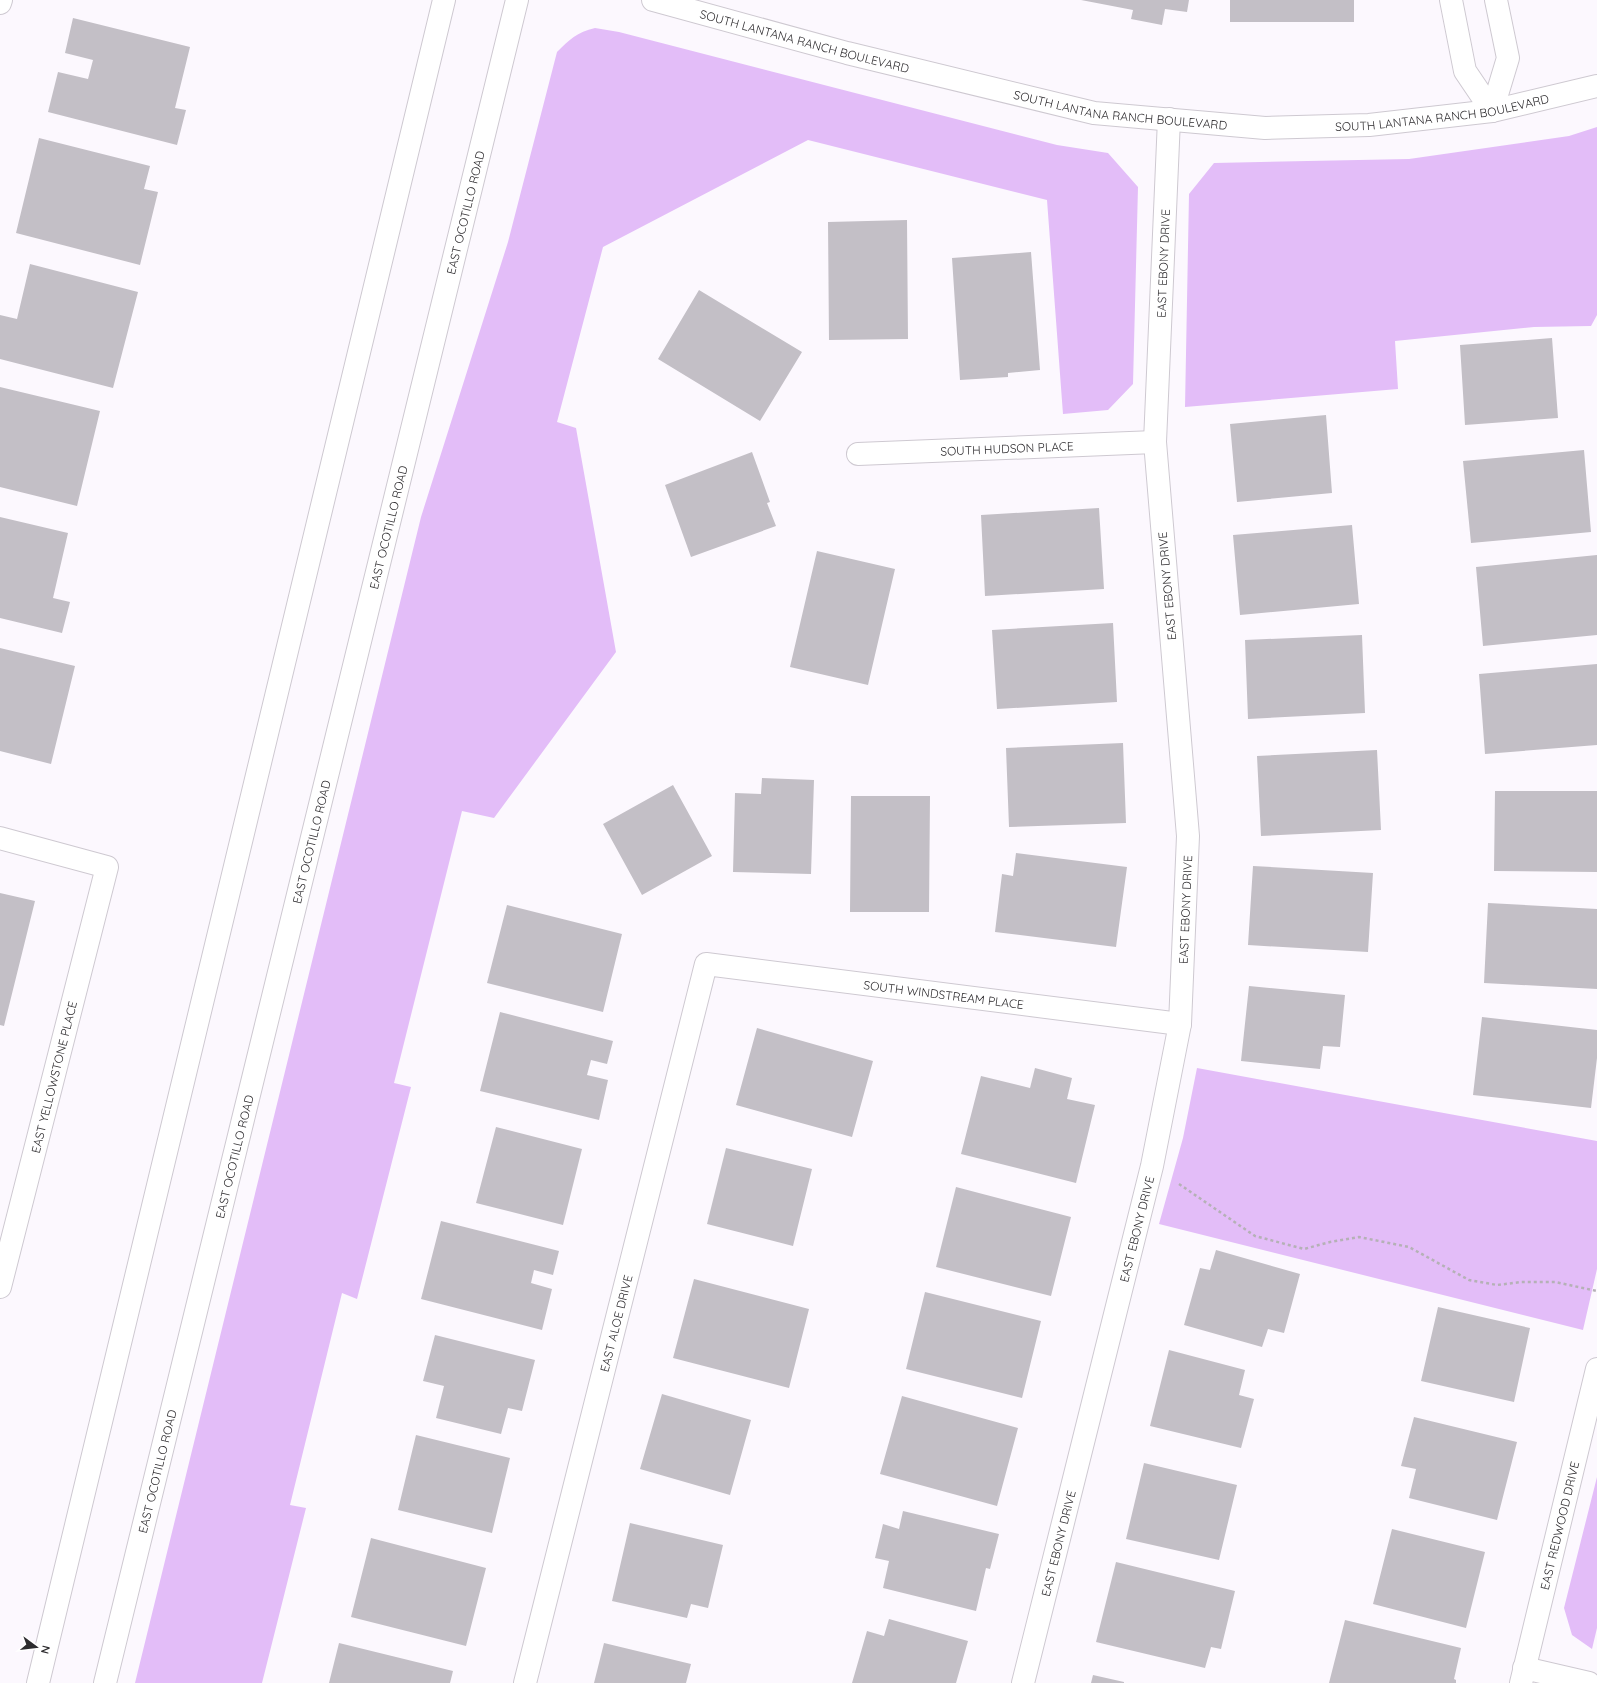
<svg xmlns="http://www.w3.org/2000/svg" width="1597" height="1683" font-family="Quicksand,sans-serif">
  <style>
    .green { fill: #e3bdf8 }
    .building { fill: #c3bfc6 }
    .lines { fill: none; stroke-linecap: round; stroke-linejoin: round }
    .street-casing { stroke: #cec9d1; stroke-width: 24 }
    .secondary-casing { stroke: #cec9d1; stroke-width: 24 }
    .path { stroke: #b5b1b6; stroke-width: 2.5; stroke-dasharray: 3 3; stroke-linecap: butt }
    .street { stroke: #fff; stroke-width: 22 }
    .secondary { stroke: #fff; stroke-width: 22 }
    .labels { text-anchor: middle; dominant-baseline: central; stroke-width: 3; stroke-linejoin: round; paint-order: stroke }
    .street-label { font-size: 12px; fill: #2d2b2e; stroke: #fff }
  </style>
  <rect width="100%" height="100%" fill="#fcf8fe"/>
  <path class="green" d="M 595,28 L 619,32 L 1057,145 L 1108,153 L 1138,187 L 1133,384 L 1108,410 L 1063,414 L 1047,200 L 808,140 L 603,247 L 557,422 L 576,428 L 616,652 L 494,818 L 462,811 L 394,1083 L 411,1087 L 357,1299 L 342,1293 L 290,1505 L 306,1508 L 262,1683 L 135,1683 L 421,517 L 508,242 L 557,52 C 569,40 577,32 595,28 Z
    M 1597,127 L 1597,315 L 1591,326 L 1534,327 L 1395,341 L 1398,389 L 1185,407 L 1189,194 L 1214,163 L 1409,159 L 1569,136 Z
    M 1197,1068 L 1597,1141 L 1597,1269 L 1583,1330 L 1159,1224 L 1183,1138 Z
    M 1597,1477 L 1597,1628 L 1592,1649 L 1572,1635 L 1564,1608 Z"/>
  <path class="building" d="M 1081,0 L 1189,0 L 1187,12 L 1165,9 L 1162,25 L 1131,19 L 1133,10 Z
    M 1230,0 L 1354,0 L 1354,22 L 1230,22 Z
    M 73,18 L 190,47 L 175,108 L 186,110 L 177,145 L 48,112 L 58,72 L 88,79 L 93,60 L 65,53 Z
    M 39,138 L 150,166 L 144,189 L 158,192 L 140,265 L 16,233 Z
    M 907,220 L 908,339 L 829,340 L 828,222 Z
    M 1031,252 L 1040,370 L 1008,373 L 1008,377 L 960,380 L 952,258 Z
    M 30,264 L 138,292 L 113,388 L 0,359 L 0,315 L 17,319 Z
    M 699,290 L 802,352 L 760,421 L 658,359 Z
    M 1552,338 L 1558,418 L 1465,425 L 1460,345 Z
    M 0,387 L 100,411 L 77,506 L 0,487 Z
    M 1326,415 L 1332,493 L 1237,502 L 1230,424 Z
    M 1584,450 L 1591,532 L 1471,543 L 1463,461 Z
    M 752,452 L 770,502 L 767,503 L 776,526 L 691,557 L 665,485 Z
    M 1099,508 L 1104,589 L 985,596 L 981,515 Z
    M 0,517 L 68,533 L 53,598 L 70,602 L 62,633 L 0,618 Z
    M 1352,525 L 1359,604 L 1240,615 L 1233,535 Z
    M 817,551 L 895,569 L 868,685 L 790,667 Z
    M 1597,555 L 1597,635 L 1483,646 L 1476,567 Z
    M 1113,623 L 1117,702 L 997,709 L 992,630 Z
    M 1362,635 L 1365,713 L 1248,719 L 1245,640 Z
    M 0,648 L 75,666 L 51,764 L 0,751 Z
    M 1597,664 L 1597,745 L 1485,754 L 1479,674 Z
    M 1123,743 L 1126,823 L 1009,827 L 1006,748 Z
    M 1377,750 L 1381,830 L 1261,836 L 1257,756 Z
    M 762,778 L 814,780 L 811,874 L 733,872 L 735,793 L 761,794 Z
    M 673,785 L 712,856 L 642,895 L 603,824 Z
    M 1495,791 L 1597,791 L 1597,872 L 1494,871 Z
    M 851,796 L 930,796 L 929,912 L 850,912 Z
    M 1016,853 L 1127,867 L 1116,947 L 995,932 L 1002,874 L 1013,876 Z
    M 1253,866 L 1373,873 L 1368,952 L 1248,945 Z
    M 0,893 L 35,901 L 4,1026 L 0,1025 Z
    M 1488,903 L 1597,909 L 1597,989 L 1484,983 Z
    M 507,905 L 622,934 L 603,1012 L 487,983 Z
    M 1249,986 L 1345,995 L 1340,1047 L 1323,1046 L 1320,1069 L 1241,1061 Z
    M 500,1012 L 613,1041 L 607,1064 L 591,1060 L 587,1075 L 608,1080 L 599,1120 L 480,1091 Z
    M 1482,1017 L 1597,1030 L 1597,1058 L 1591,1108 L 1473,1095 Z
    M 757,1028 L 873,1061 L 852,1137 L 736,1105 Z
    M 1035,1068 L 1072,1078 L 1067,1099 L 1095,1105 L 1076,1183 L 961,1154 L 981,1076 L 1030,1088 Z
    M 496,1127 L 582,1149 L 563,1225 L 476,1203 Z
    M 726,1148 L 812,1169 L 793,1246 L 707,1224 Z
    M 956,1187 L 1071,1217 L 1051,1296 L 936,1267 Z
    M 441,1221 L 559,1251 L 553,1275 L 534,1270 L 531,1283 L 552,1289 L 542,1330 L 421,1299 Z
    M 1216,1250 L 1300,1274 L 1284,1333 L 1268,1329 L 1262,1347 L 1184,1325 L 1200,1268 L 1210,1270 Z
    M 694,1279 L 809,1309 L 789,1388 L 673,1358 Z
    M 925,1292 L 1041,1321 L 1022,1398 L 906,1369 Z
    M 1438,1307 L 1530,1328 L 1514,1402 L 1421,1381 Z
    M 435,1335 L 535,1360 L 522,1411 L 508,1408 L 501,1434 L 436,1418 L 444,1386 L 423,1381 Z
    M 1169,1350 L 1245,1370 L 1239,1395 L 1254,1399 L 1241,1448 L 1150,1426 Z
    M 662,1394 L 751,1420 L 730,1495 L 640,1469 Z
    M 902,1396 L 1018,1428 L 997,1506 L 880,1474 Z
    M 1414,1417 L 1517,1442 L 1497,1520 L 1409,1498 L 1416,1469 L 1401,1466 Z
    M 416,1435 L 510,1458 L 492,1533 L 398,1510 Z
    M 1144,1463 L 1237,1485 L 1219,1560 L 1126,1539 Z
    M 903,1511 L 999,1534 L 990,1569 L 986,1568 L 976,1611 L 883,1588 L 889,1561 L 875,1558 L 883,1524 L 899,1529 Z
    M 630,1523 L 723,1545 L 708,1608 L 691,1604 L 687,1618 L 612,1601 Z
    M 1392,1529 L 1485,1552 L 1466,1628 L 1373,1604 Z
    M 371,1538 L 486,1568 L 466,1646 L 351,1617 Z
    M 1116,1562 L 1235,1591 L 1221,1649 L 1211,1647 L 1205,1668 L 1096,1642 Z
    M 889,1619 L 968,1641 L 956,1683 L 852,1683 L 867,1631 L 884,1636 Z
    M 1345,1620 L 1461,1648 L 1454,1679 L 1456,1680 L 1456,1683 L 1329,1683 Z
    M 339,1643 L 453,1671 L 450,1683 L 329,1683 Z
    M 604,1643 L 691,1664 L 686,1683 L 594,1683 Z
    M 1093,1675 L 1124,1682 L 1124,1683 L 1091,1683 Z"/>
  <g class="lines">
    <g class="street-casing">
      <g id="street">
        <path id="s1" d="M 653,0 L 847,53 L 1094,113 L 1265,128 L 1369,125 L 1492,111 L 1597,86"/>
        <path d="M 1451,0 L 1465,71 L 1492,111"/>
        <path d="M 0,3 L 1,0"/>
        <path d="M 1492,111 L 1508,58 L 1496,0"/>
        <path id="s2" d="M 858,454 L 1155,442"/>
        <path d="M 0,838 L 107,867 L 0,1287"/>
        <path d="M 1524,1668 L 1589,1683"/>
        <path id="s3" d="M 525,1683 L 706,964 L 1180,1024"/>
        <path id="s4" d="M 1023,1683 L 1152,1166 L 1180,1024 L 1188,836 L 1155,442 L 1169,119"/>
        <path id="s5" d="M 1521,1683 L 1597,1369"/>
      </g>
    </g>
    <g class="secondary-casing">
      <g id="secondary">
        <path d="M 38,1683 L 444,0"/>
        <path id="s6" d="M 105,1683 L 517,0"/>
      </g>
    </g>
    <path class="path" d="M 1179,1184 L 1255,1236 L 1304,1249 L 1330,1242 L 1359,1237 L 1409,1247 L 1469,1280 L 1497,1285 L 1521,1282 L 1555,1282 L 1597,1291"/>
    <use href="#street" class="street"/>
    <use href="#secondary" class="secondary"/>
  </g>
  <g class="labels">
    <g class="street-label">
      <text stroke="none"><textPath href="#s1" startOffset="157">SOUTH LANTANA RANCH BOULEVARD</textPath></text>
      <text stroke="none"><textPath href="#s1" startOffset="481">SOUTH LANTANA RANCH BOULEVARD</textPath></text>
      <text stroke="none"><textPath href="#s1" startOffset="805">SOUTH LANTANA RANCH BOULEVARD</textPath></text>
      <text stroke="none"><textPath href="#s6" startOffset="1514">EAST OCOTILLO ROAD</textPath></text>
      <text stroke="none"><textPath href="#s4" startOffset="1440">EAST EBONY DRIVE</textPath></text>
      <text stroke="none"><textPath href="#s2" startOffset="149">SOUTH HUDSON PLACE</textPath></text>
      <text stroke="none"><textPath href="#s6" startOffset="1190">EAST OCOTILLO ROAD</textPath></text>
      <text transform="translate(1167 586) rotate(-95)">EAST EBONY DRIVE</text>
      <text stroke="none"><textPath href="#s6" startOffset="866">EAST OCOTILLO ROAD</textPath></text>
      <text stroke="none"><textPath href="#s4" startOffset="792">EAST EBONY DRIVE</textPath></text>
      <text stroke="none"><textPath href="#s3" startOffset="981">SOUTH WINDSTREAM PLACE</textPath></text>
      <text transform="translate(54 1077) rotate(-76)">EAST YELLOWSTONE PLACE</text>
      <text stroke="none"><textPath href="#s6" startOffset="542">EAST OCOTILLO ROAD</textPath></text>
      <text stroke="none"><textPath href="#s4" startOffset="468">EAST EBONY DRIVE</textPath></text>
      <text stroke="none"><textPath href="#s3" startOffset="371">EAST ALOE DRIVE</textPath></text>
      <text stroke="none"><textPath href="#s6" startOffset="218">EAST OCOTILLO ROAD</textPath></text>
      <text stroke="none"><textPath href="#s5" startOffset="162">EAST REDWOOD DRIVE</textPath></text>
      <text stroke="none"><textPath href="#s4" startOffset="144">EAST EBONY DRIVE</textPath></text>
    </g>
  </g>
  <g transform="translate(36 1647) rotate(105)" stroke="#ffffff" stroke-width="3" paint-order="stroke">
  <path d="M0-3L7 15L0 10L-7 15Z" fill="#2d2b2e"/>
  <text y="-6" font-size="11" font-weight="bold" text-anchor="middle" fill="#2d2b2e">N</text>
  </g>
</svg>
